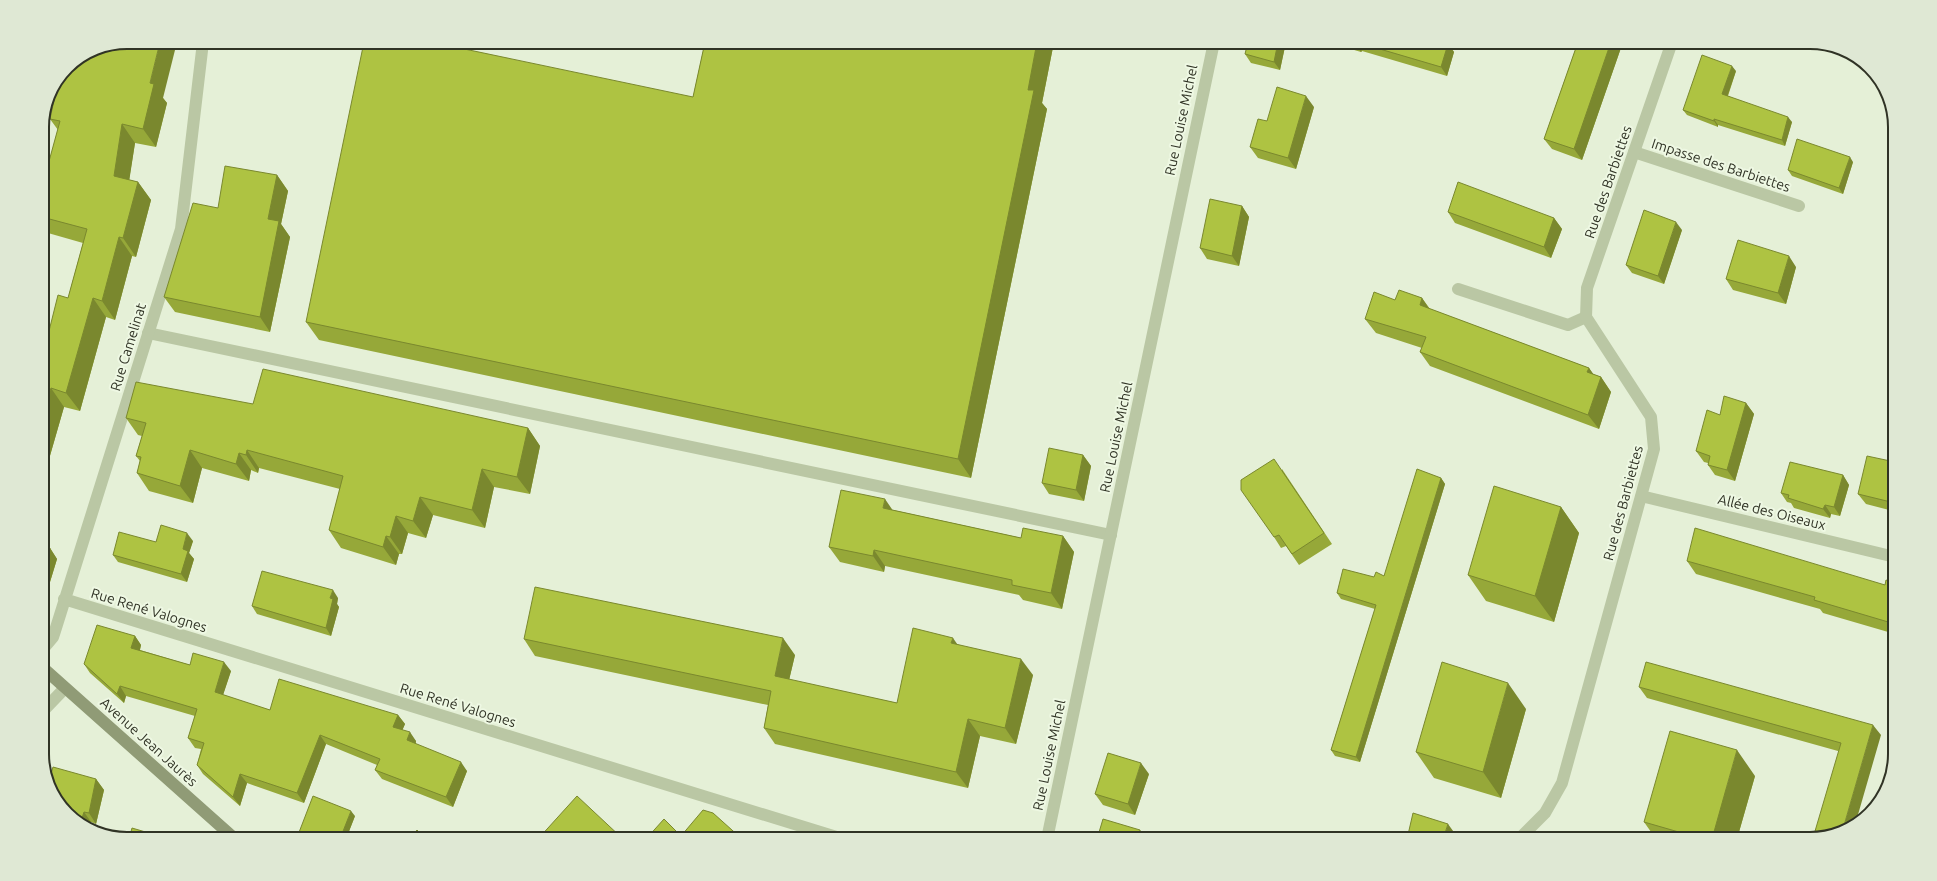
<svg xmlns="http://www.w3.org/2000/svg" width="1937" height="881" font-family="Ubuntu,sans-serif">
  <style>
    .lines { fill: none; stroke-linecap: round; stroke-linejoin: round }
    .lane { stroke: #bac7a4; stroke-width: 12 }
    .street { stroke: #bac7a4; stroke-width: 12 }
    .secondary { stroke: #909b76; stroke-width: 12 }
    .wall { fill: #96a839 }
    .shaded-wall { fill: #7a882e }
    .building { fill: #aec342; stroke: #7a882e }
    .labels { text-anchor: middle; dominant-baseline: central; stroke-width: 4; stroke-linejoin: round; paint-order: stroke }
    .street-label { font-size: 14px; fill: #303325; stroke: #eef8e3 }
    .rim { fill: none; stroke: #303325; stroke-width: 2 }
  </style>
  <rect width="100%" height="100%" fill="#e5f0d7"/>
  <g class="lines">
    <path class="lane" d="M 1634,152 L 1799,206
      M 1458,289 L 1568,325 L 1586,317
      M 148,333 L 1111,535"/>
    <path class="street" d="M 1641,496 L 1895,557
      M 64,599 L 843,839
      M 42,650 L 53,637 L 55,631 L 181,229 L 203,42
      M 42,712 L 65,688
      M 1047,839 L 1214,42
      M 1519,839 L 1545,813 L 1562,783 L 1654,449 L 1651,417 L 1586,317 L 1587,288 L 1672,42"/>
    <path class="secondary" d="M 42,667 L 235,839"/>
  </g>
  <path class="wall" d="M 705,42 L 1054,42 L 1042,103 L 1047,109 L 971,478 L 319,340 L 306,322 L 693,97 Z
    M 1286,42 L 1280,70 L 1251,63 L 1245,54 Z
    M 1327,42 L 1442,42 L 1448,44 L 1454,52 L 1447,76 L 1362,51 L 1361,52 Z
    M 1578,42 L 1623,42 L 1582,160 L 1552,149 L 1544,139 Z
    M 1736,71 L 1728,96 L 1792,122 L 1785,146 L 1718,125 L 1718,127 L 1687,115 L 1683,110 Z
    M 163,98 L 167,103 L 156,147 L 135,143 L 129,180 L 138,182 L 151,200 L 136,257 L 132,256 L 115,320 L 106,317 L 80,411 L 64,407 L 43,480 L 42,479 L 42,350 L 44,351 L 68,298 L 83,243 L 48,233 L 42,226 L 42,187 L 58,130 L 50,119 Z
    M 1314,107 L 1296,169 L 1258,158 L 1250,147 L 1267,121 Z
    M 1853,162 L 1843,194 L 1792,176 L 1788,170 Z
    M 277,175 L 288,191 L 281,224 L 290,237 L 270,332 L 175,312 L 164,297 Z
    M 1242,206 L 1249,217 L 1239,266 L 1207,259 L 1200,248 Z
    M 1448,212 L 1554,218 L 1562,229 L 1551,258 L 1455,223 Z
    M 1682,230 L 1664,284 L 1632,273 L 1626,265 Z
    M 1796,267 L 1786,304 L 1733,290 L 1726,279 Z
    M 1422,298 L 1430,309 L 1589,368 L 1593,374 L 1601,377 L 1611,392 L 1599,429 L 1430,366 L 1420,352 L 1422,348 L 1376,333 L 1365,319 L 1395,300 Z
    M 1746,403 L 1754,414 L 1735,481 L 1715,475 L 1708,465 L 1708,463 L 1704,462 L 1696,451 L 1720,415 Z
    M 253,404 L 528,428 L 540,446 L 530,494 L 494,487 L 485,528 L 433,515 L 426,538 L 408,533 L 402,554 L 399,554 L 396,565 L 341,548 L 329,530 L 340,489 L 259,468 L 258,473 L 251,470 L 249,481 L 202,468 L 193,503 L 149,491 L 137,473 L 140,461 L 136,456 L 142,436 L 138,435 L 126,418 Z
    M 1083,455 L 1091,466 L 1084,501 L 1049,494 L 1042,483 Z
    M 1895,462 L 1895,531 L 1891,524 L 1893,511 L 1866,504 L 1858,494 Z
    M 1282,469 L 1332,544 L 1299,565 L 1286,546 L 1281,548 L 1274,537 Z
    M 1843,475 L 1849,485 L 1840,516 L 1831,514 L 1830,518 L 1794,508 L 1791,503 L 1787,502 L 1781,493 Z
    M 1441,478 L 1445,484 L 1360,762 L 1335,756 L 1331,750 L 1375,609 L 1341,599 L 1337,593 L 1374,577 L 1384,576 Z
    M 1561,507 L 1579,533 L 1554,622 L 1486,601 L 1468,575 Z
    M 893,510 L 1021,538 L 1063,536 L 1074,552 L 1062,609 L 1023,600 L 1019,595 L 885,566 L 884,572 L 840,562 L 829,547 Z
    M 193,541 L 189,553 L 194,559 L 187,582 L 118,562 L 113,555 L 156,542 Z
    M 42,542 L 45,546 L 50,548 L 57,559 L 50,582 L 42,579 Z
    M 1687,561 L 1885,585 L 1895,583 L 1895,634 L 1823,613 L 1820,609 L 1696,574 Z
    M 338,598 L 337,604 L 339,607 L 331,636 L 257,614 L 252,606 Z
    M 135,636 L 141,645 L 140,650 L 190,665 L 231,671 L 223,695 L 270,710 L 398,715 L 405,724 L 402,730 L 416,741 L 416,744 L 467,771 L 453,807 L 382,779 L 375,770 L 377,765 L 326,744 L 304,803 L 247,783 L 240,806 L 203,774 L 197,765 L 201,749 L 195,748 L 188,738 L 195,716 L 126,696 L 124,703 L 90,673 L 84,664 Z
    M 524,639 L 795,655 L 789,680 L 897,703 L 957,644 L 1033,675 L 1016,744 L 980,736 L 968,788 L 775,744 L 764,728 L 768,705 L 535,656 Z
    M 1639,687 L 1881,735 L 1838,751 L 1647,698 Z
    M 1526,709 L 1501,798 L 1434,778 L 1416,752 Z
    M 1149,774 L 1135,815 L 1103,805 L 1095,794 Z
    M 1755,776 L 1737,839 L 1656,839 L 1644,822 Z
    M 96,779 L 104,790 L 96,824 L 91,822 L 89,828 L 57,801 Z
    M 355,816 L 346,839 L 301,839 L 298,835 Z"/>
  <path class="shaded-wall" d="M 160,42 L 177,42 L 163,98 L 167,103 L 156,147 L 143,129 L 150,83 Z
    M 1037,42 L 1054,42 L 1042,103 L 1047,109 L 971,478 L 958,459 Z
    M 1278,42 L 1286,42 L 1280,70 L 1274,62 Z
    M 1356,42 L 1362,51 L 1361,52 L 1355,44 Z
    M 1611,42 L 1623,42 L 1582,160 L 1574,149 Z
    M 1448,44 L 1454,52 L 1447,76 L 1441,67 Z
    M 1732,66 L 1736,71 L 1726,100 L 1722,94 Z
    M 1306,96 L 1314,107 L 1296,169 L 1288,158 Z
    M 1788,117 L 1792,122 L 1785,146 L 1782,140 Z
    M 1714,119 L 1718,125 L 1718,127 L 1714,121 Z
    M 122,124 L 135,143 L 127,195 L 114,176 Z
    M 1850,157 L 1853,162 L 1843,194 L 1839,188 Z
    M 277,175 L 288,191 L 281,224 L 290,237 L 270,332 L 260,317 L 268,219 Z
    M 138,182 L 151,200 L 136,257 L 123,238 Z
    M 1242,206 L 1249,217 L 1239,266 L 1232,256 Z
    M 1554,218 L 1562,229 L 1551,258 L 1544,247 Z
    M 1676,222 L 1682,230 L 1664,284 L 1658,276 Z
    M 119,237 L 132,256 L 115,320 L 102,301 Z
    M 1789,256 L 1796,267 L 1786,304 L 1778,293 Z
    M 93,298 L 106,317 L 80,411 L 66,393 Z
    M 1422,298 L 1432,313 L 1420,305 Z
    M 1589,368 L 1599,382 L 1587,372 Z
    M 1601,377 L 1611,392 L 1599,429 L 1588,415 Z
    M 51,388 L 64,407 L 43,480 L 42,478 L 42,419 Z
    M 1746,403 L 1754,414 L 1735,481 L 1727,470 Z
    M 528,428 L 540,446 L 530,494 L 517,477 Z
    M 190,450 L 202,468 L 193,503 L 180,486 Z
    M 247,450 L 259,468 L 258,473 L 246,455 Z
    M 239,453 L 251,470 L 249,481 L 236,464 Z
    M 1083,455 L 1091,466 L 1084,501 L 1076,490 Z
    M 482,469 L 494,487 L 485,528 L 472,510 Z
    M 1843,475 L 1849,485 L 1840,516 L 1834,507 Z
    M 1441,478 L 1445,484 L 1360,762 L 1356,757 Z
    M 420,497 L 433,515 L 426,538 L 413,521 Z
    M 885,499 L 896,515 L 883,508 Z
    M 1825,505 L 1831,514 L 1830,518 L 1823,509 Z
    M 1561,507 L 1579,533 L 1554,622 L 1535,596 Z
    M 396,516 L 408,533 L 402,554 L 390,537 Z
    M 187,533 L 193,541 L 189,553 L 194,559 L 187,582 L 181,574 L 183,549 Z
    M 386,536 L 399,554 L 396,565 L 383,547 Z
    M 1063,536 L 1074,552 L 1062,609 L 1051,593 Z
    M 50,548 L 57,559 L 50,582 L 42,572 Z
    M 874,550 L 885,566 L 884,572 L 873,556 Z
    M 333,590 L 338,598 L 337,604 L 339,607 L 331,636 L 326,628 L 330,598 Z
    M 135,636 L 141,645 L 138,657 L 131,648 Z
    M 783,638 L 795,655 L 786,693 L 775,676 Z
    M 953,638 L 964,654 L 951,643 Z
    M 1021,659 L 1033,675 L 1016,744 L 1005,728 Z
    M 224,662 L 231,671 L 221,701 L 215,692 Z
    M 1508,683 L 1526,709 L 1501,798 L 1483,772 Z
    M 120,686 L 126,696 L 124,703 L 117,694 Z
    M 398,715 L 405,724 L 400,736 L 393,727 Z
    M 968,719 L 980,736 L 968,788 L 956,772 Z
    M 1873,725 L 1881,735 L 1855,825 L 1843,829 Z
    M 410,732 L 416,741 L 413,750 L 407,740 Z
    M 320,735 L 326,744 L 304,803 L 297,793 Z
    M 1737,750 L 1755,776 L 1737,839 L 1712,839 Z
    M 461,762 L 467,771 L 453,807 L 446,797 Z
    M 1141,763 L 1149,774 L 1135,815 L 1128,804 Z
    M 240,774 L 247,783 L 240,806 L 233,797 Z
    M 96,779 L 104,790 L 96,824 L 89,813 Z
    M 351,811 L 355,816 L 346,839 L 340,839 Z
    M 84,812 L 91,822 L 89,828 L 81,821 Z
    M 1448,824 L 1456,835 L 1454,839 L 1443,839 Z
    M 1140,830 L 1147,839 L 1138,839 Z"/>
  <path class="building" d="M 127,42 L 160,42 L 150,83 L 154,84 L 143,129 L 122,124 L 114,176 L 138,182 L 123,238 L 119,237 L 102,301 L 93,298 L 66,393 L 51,388 L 42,419 L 42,350 L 44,351 L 58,295 L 68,298 L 87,229 L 42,217 L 42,187 L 60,121 L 50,119 L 58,81 L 67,67 L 95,48 Z
    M 364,42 L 431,42 L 693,97 L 705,42 L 1037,42 L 1028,90 L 1034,90 L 958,459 L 306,322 Z
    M 1248,42 L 1278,42 L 1274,62 L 1245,54 Z
    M 1349,42 L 1442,42 L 1448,44 L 1441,67 L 1356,42 L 1355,44 Z
    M 1578,42 L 1611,42 L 1574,149 L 1544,139 Z
    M 1702,55 L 1732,66 L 1722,94 L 1788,117 L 1782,140 L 1714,119 L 1714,121 L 1683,110 Z
    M 1277,87 L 1306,96 L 1288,158 L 1250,147 L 1258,119 L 1267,121 Z
    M 1797,139 L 1850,157 L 1839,188 L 1788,170 Z
    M 225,166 L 277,175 L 268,219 L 279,221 L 260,317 L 164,297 L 193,203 L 218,208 Z
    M 1458,182 L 1554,218 L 1544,247 L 1448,212 Z
    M 1210,199 L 1242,206 L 1232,256 L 1200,248 Z
    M 1644,210 L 1676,222 L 1658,276 L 1626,265 Z
    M 1738,240 L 1789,256 L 1778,293 L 1726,279 Z
    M 1399,290 L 1422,298 L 1420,305 L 1589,368 L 1587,372 L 1601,377 L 1588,415 L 1420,352 L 1426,337 L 1365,319 L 1374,292 L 1395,300 Z
    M 263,369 L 528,428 L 517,477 L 482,469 L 472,510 L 420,497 L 413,521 L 396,516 L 390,537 L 386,536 L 383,547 L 329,530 L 343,476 L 247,450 L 246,455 L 239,453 L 236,464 L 190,450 L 180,486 L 137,473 L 141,457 L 136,456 L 146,423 L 126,418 L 136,382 L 253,404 Z
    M 1724,396 L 1746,403 L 1727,470 L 1708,465 L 1710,456 L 1696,451 L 1707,410 L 1720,415 Z
    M 1049,448 L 1083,455 L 1076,490 L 1042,483 Z
    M 1867,456 L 1895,462 L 1895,526 L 1891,524 L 1895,503 L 1858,494 Z
    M 1274,459 L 1324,533 L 1292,554 L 1279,535 L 1274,537 L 1241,490 L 1241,480 Z
    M 1790,462 L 1843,475 L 1834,507 L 1825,505 L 1823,509 L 1788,498 L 1789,495 L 1781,493 Z
    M 1417,469 L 1441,478 L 1356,757 L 1331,750 L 1376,605 L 1337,593 L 1343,569 L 1374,577 L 1376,572 L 1384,576 Z
    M 1494,486 L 1561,507 L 1535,596 L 1468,575 Z
    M 841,490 L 885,499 L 883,508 L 1021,538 L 1023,528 L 1063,536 L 1051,593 L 1012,585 L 1012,580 L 874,550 L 873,556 L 829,547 Z
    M 161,525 L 187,533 L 183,549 L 188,551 L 181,574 L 113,555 L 119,532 L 156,542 Z
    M 1695,528 L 1885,585 L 1886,580 L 1895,583 L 1895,624 L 1814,600 L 1815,597 L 1687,561 Z
    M 42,545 L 50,548 L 42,572 Z
    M 262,571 L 333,590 L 330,598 L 333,599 L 326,628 L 252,606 Z
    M 535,587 L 783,638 L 775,676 L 897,703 L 913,628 L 953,638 L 951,643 L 1021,659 L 1005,728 L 968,719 L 956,772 L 764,728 L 771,691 L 524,639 Z
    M 97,625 L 135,636 L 131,648 L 190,665 L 193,653 L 224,662 L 215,692 L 270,710 L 279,679 L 398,715 L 393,727 L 410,732 L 407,740 L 461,762 L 446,797 L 375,770 L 380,759 L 320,735 L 297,793 L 240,774 L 233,797 L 197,765 L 204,743 L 188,738 L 197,709 L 120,686 L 117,694 L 84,664 Z
    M 1442,662 L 1508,683 L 1483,772 L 1416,752 Z
    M 1646,662 L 1873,725 L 1843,829 L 1813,838 L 1841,743 L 1639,687 Z
    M 1670,731 L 1737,750 L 1712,839 L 1703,839 L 1644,822 Z
    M 1108,753 L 1141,763 L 1128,804 L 1095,794 Z
    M 53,767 L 96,779 L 89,813 L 84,812 L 81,821 L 57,801 L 49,781 Z
    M 313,796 L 351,811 L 340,839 L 309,839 L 298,835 Z
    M 577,796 L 623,839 L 538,839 Z
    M 703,810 L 713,813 L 742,839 L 646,839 L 664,819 L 681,836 Z
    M 1413,813 L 1448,824 L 1443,839 L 1407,839 Z
    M 1103,819 L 1140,830 L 1138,839 L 1097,839 Z
    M 132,828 L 159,836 L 158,839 L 129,839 Z
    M 417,830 L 426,839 L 409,839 Z"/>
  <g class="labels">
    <g class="street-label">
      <text transform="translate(1181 120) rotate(-78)">Rue Louise Michel</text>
      <text transform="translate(1721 165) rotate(18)">Impasse des Barbiettes</text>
      <text transform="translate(1608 182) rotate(-71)">Rue des Barbiettes</text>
      <text transform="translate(128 347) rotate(-73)">Rue Camelinat</text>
      <text transform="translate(1116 437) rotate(-78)">Rue Louise Michel</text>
      <text transform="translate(1623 503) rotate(-75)">Rue des Barbiettes</text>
      <text transform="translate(1772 512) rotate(14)">Allée des Oiseaux</text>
      <text transform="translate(149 610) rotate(17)">Rue René Valognes</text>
      <text transform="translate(458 705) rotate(17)">Rue René Valognes</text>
      <text transform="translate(149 742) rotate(42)">Avenue Jean Jaurès</text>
      <text transform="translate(1049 755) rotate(-78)">Rue Louise Michel</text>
    </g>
  </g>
  <path d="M0 0H1937V881H0ZM127 49H1810A78 78 0 0 1 1888 127V754A78 78 0 0 1 1810 832H127A78 78 0 0 1 49 754V127A78 78 0 0 1 127 49Z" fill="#dfe8d4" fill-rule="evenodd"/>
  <path class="rim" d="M127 49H1810A78 78 0 0 1 1888 127V754A78 78 0 0 1 1810 832H127A78 78 0 0 1 49 754V127A78 78 0 0 1 127 49Z"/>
</svg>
